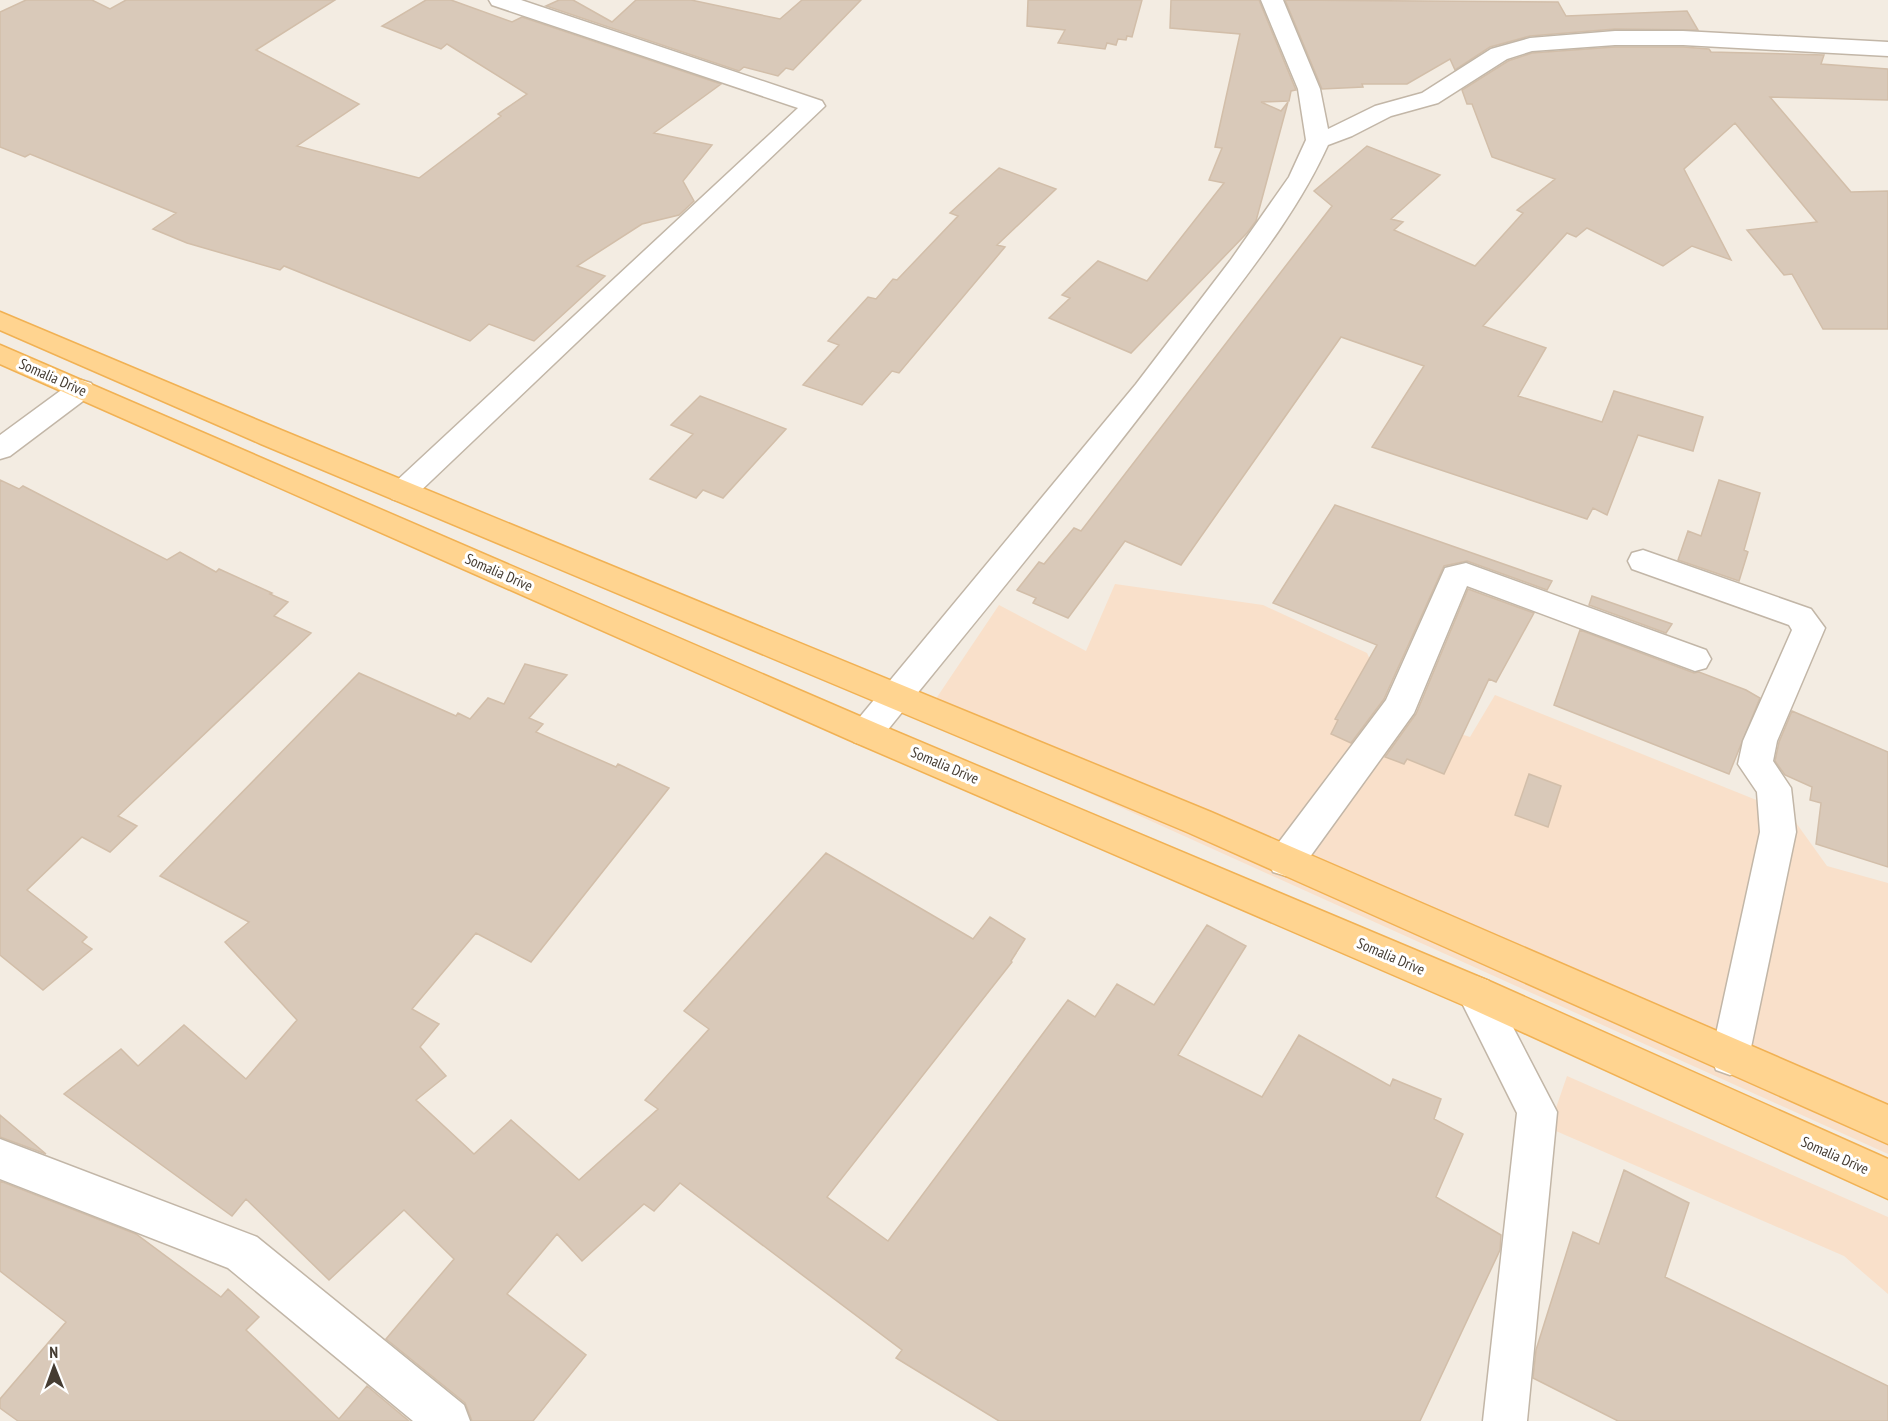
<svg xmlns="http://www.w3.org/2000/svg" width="1888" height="1421" font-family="'PT Sans Narrow',sans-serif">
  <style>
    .commercial { fill: #f9e0ca }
    .building { fill: #d9c9b9; stroke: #d2bea9; stroke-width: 1.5 }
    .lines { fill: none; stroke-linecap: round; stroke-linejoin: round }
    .minor-casing { stroke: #c2b6a7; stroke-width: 3 }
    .major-casing { stroke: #f1b153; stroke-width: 3 }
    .minor { fill: #fff; fill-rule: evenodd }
    .major { fill: #ffd490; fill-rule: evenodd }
    .labels { text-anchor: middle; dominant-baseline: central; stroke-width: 6; stroke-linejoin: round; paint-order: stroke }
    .street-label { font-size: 15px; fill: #453c32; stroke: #fff }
  </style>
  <rect width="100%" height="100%" fill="#f3ece2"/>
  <path class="commercial" d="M 1115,584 L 1263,605 L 1367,653 L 1394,712 L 1470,737 L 1495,695 L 1789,813 L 1827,866 L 1888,883 L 1888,1154 L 923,718 L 999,605 L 1086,651 Z
    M 1567,1076 L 1888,1217 L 1888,1294 L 1844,1256 L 1549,1128 Z"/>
  <path class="building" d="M 26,0 L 92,0 L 110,9 L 126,0 L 335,0 L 256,50 L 359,104 L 297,146 L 419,178 L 501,116 L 498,114 L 527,94 L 447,44 L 441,49 L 382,26 L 426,0 L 451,0 L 512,22 L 522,17 L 721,84 L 654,133 L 712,145 L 683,181 L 694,201 L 679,215 L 642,224 L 577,266 L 605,276 L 534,341 L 489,324 L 470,341 L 284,266 L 280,270 L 187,243 L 153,229 L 176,213 L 30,154 L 25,157 L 0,147 L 0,12 Z
    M 559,0 L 573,0 L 612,22 L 636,0 L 691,0 L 780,19 L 802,0 L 861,0 L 793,70 L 786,68 L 778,76 L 744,67 L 739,71 L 546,6 Z
    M 1028,0 L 1142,0 L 1132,37 L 1127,36 L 1126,40 L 1118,39 L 1116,45 L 1107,43 L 1105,49 L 1058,43 L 1065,30 L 1027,26 Z
    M 1171,0 L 1259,0 L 1296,90 L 1291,91 L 1289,101 L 1261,102 L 1281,111 L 1288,102 L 1256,221 L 1247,233 L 1131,353 L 1049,318 L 1070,298 L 1062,295 L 1098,261 L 1147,281 L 1224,183 L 1209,180 L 1222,148 L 1215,147 L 1240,34 L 1170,28 Z
    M 1285,0 L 1558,2 L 1566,16 L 1687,11 L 1698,30 L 1615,29 L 1530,36 L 1490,47 L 1455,70 L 1450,59 L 1407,84 L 1362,84 L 1363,87 L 1322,89 Z
    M 1615,47 L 1683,47 L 1709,49 L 1711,52 L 1824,55 L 1821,64 L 1888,69 L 1888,100 L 1770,97 L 1851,192 L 1888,191 L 1888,329 L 1823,329 L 1792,274 L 1784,275 L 1747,230 L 1817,222 L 1735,123 L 1684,169 L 1731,260 L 1692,246 L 1663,266 L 1587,228 L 1576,237 L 1567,233 L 1483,326 L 1546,348 L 1518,396 L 1602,422 L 1614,391 L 1703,417 L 1693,451 L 1638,435 L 1607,515 L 1593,508 L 1587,519 L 1372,447 L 1424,366 L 1341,337 L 1181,565 L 1125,541 L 1068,618 L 1033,603 L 1036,598 L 1017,590 L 1039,562 L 1044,564 L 1074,528 L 1081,531 L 1332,206 L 1314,191 L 1367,146 L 1440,175 L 1391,219 L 1403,222 L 1394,230 L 1475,266 L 1523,213 L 1517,210 L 1555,179 L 1492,157 L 1472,104 L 1467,104 L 1462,90 L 1508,61 L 1532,53 Z
    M 999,168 L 1056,189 L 997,245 L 1005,247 L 899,373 L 892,371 L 862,405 L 803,385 L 839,345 L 828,341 L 868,297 L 876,299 L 893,279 L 897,280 L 958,216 L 950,213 Z
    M 700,396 L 786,429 L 723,498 L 703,490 L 696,498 L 650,479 L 693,434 L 671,425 Z
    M 0,480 L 19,489 L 23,486 L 167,560 L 180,552 L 216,572 L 219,569 L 272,593 L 270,594 L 288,602 L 274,616 L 311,633 L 118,816 L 137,826 L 110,852 L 82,837 L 27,890 L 87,937 L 82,942 L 92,949 L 43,990 L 0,955 Z
    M 1719,480 L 1760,493 L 1744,550 L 1748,552 L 1739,581 L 1678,560 L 1688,531 L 1701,536 Z
    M 1335,505 L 1552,581 L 1547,590 L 1467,561 L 1444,566 L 1384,699 L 1351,743 L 1331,734 L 1338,720 L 1335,719 L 1377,645 L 1273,603 Z
    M 1468,589 L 1534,613 L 1496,682 L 1489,679 L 1444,774 L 1407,759 L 1404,764 L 1385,757 L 1416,714 Z
    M 1592,596 L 1672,624 L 1666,633 L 1589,605 Z
    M 1580,630 L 1694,673 L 1699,672 L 1746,690 L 1760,698 L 1729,774 L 1554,705 Z
    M 525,664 L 567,675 L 529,718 L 543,724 L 536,732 L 616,767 L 618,764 L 669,788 L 531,962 L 476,933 L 412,1009 L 439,1024 L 420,1047 L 446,1076 L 416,1100 L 474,1154 L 511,1120 L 579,1180 L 658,1109 L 645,1100 L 709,1029 L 684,1011 L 826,853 L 973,939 L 990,917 L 1025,939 L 1011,961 L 1012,962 L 827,1197 L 888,1241 L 1068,1000 L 1095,1017 L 1117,984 L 1154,1005 L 1207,925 L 1246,946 L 1178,1055 L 1262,1097 L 1299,1035 L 1390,1086 L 1393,1079 L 1441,1099 L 1434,1119 L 1463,1134 L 1436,1197 L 1501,1235 L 1500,1250 L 1420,1421 L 999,1421 L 896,1358 L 902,1350 L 680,1183 L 654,1211 L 644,1204 L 582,1261 L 557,1234 L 507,1294 L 586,1355 L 533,1421 L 472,1421 L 465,1403 L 386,1339 L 454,1259 L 404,1210 L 329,1280 L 246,1199 L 232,1216 L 64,1094 L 121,1049 L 138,1066 L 184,1025 L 246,1079 L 297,1020 L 225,942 L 249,922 L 160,876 L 359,673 L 456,716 L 458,713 L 470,719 L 488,698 L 504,704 Z
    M 1792,711 L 1888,752 L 1888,867 L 1816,844 L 1821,803 L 1810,800 L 1812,787 L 1785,775 L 1775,761 L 1779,742 Z
    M 1529,774 L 1561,786 L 1548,827 L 1515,815 Z
    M 0,1115 L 46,1154 L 0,1137 Z
    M 1624,1170 L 1689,1203 L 1665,1277 L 1888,1386 L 1888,1421 L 1618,1421 L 1533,1378 L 1536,1350 L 1573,1232 L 1599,1244 Z
    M 0,1181 L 136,1234 L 221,1297 L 228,1289 L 259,1317 L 246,1330 L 339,1419 L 367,1386 L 409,1421 L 18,1421 L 0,1408 L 0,1399 L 66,1322 L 0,1271 Z"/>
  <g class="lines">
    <g class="minor-casing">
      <path id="minor" d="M 489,0 L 521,0 L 822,101 L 825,106 L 412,499 L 402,502 L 392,499 L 387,492 L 392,485 L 798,108 L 492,5 Z
        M 1261,0 L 1283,0 L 1320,89 L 1328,129 L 1375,106 L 1422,93 L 1491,49 L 1530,38 L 1615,31 L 1683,31 L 1888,42 L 1888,56 L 1683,45 L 1615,45 L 1532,51 L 1507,59 L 1438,103 L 1391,116 L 1352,136 L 1328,145 C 1296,216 1244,278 1197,341 C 1095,478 985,609 878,742 L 866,746 L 854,742 L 849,733 L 854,724 L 1136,384 L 1230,261 L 1289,177 L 1306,140 L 1298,89 Z
        M 81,380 L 91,383 L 95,389 L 91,395 L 10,456 L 0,459 L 0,435 L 71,383 Z
        M 1643,550 L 1811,609 L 1825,628 L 1777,741 L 1773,761 L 1791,788 L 1796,832 L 1749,1057 L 1744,1070 L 1730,1075 L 1716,1070 L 1711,1057 L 1760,832 L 1757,792 L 1738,764 L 1743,741 L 1792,630 L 1789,625 L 1632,569 L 1628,561 L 1632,553 Z
        M 1466,563 L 1706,650 L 1711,659 L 1706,668 L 1695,671 L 1467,586 L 1414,713 L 1299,872 L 1286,876 L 1273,872 L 1268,861 L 1273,850 L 1386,700 L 1445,568 Z
        M 1476,976 L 1489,981 L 1557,1112 L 1527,1421 L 1483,1421 L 1517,1113 L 1457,993 L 1463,981 Z
        M 0,1139 L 257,1237 L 464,1405 L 470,1421 L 413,1421 L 228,1268 L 0,1179 Z"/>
    </g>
    <g class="major-casing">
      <path id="major" d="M 0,312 L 281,430 L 1211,812 L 1888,1105 L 1888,1144 L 1187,832 L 261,444 L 0,330 Z
        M 0,345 L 878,724 L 1489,981 L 1888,1159 L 1888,1199 L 1463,1005 L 854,742 L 0,364 Z"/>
    </g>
    <use href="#minor" class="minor"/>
    <use href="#major" class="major"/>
  </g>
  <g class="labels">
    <g class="street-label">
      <text transform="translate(53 377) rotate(24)">Somalia Drive</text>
      <text transform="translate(499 572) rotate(24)">Somalia Drive</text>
      <text transform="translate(945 765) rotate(23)">Somalia Drive</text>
      <text transform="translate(1391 956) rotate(23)">Somalia Drive</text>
      <text transform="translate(1835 1155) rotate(24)">Somalia Drive</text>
    </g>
  </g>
  <g transform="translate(54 1367) rotate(359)" stroke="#ffffff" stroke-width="4.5" paint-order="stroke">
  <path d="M0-4.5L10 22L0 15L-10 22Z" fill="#453c32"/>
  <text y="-9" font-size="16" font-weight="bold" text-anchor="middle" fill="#453c32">N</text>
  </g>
</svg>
